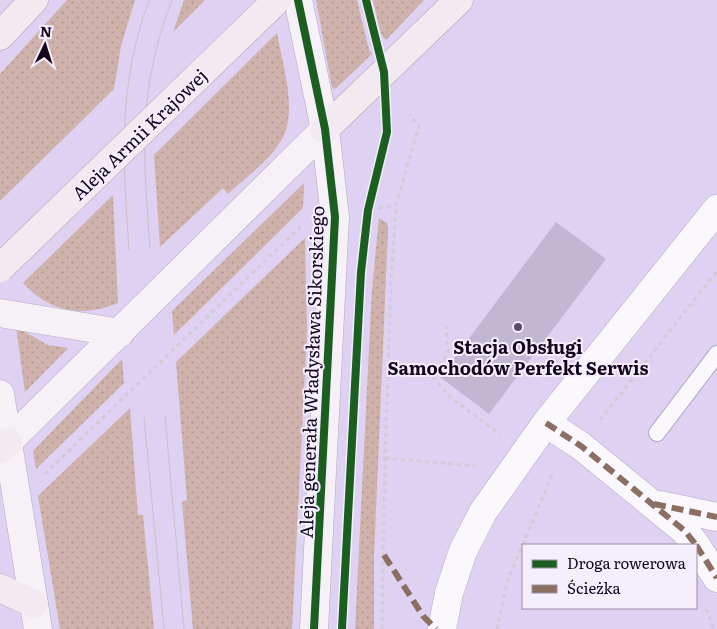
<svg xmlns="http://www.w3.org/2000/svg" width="717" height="629" font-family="Literata,serif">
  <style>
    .grass { fill: url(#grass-dots) }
    .building { fill: #c2b7d3 }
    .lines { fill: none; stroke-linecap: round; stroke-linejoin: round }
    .lane-casing { stroke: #b5aac5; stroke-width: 18 }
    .street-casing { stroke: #b5aac5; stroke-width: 29 }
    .secondary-casing { stroke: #b5aac5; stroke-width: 29 }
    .primary-casing { stroke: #b4a2b5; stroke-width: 29 }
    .path { stroke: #d0ccd6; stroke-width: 3; stroke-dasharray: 4 4; stroke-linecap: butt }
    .lane { stroke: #faf8fd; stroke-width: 16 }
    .street { stroke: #faf8fd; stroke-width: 28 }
    .secondary { stroke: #f6f1f7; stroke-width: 28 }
    .primary { stroke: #f2eaf0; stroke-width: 28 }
    .tram { stroke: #c8c3cd; stroke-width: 1 }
    .primary-bridge-casing { stroke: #b4a2b5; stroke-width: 29; stroke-linecap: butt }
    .primary-bridge { stroke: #f2eaf0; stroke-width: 28 }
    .quiet { stroke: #8d6e63; stroke-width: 6; stroke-dasharray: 12 6; stroke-linecap: butt }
    .cycleway-casing { stroke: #f4eefd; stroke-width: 11 }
    .cycleway { stroke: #1b5e20; stroke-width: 8 }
    .poi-dot { fill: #594d68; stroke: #f4eefd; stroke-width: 2 }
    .labels { text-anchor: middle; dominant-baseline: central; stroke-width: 4; stroke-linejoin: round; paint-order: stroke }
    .street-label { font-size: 18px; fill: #12061f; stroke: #f4eefd }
    .poi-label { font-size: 18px; font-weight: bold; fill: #12061f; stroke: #f4eefd }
  </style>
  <defs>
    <pattern id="grass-dots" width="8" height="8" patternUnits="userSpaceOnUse" patternTransform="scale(1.25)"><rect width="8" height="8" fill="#cfb2ab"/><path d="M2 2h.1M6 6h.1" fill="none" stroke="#b19893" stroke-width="1.8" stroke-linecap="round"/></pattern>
  </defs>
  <rect width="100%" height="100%" fill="#ded1f1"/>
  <path class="grass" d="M 67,0 L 135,0 L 121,46 L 114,89 L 0,201 L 0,74 Z
    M 184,0 L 205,0 L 173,32 Z
    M 316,0 L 357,0 L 369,50 L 372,54 L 335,89 L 332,87 Z
    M 373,0 L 424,0 L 386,40 L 381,34 Z
    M 277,33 C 282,62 298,111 282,139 C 270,160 246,177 228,194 L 223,188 L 160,247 L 154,155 Z
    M 304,183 L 303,208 L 174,335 L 172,311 Z
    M 113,195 L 118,303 C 82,318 49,312 23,283 Z
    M 379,218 L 387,223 L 388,230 L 374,556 L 374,629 L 355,629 L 372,289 Z
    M 305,238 L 307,332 L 292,629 L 193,629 L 182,502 L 187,500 L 176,362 Z
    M 16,327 L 48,345 L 68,348 L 25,392 Z
    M 122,359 L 124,383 L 36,469 L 33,451 Z
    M 130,408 L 138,515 L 143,515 L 154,629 L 60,629 L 38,496 Z"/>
  <path class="building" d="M 556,222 L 606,259 L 489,414 L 440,377 Z"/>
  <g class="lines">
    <g class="lane-casing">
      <path id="lane" d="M 657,433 L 717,354"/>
    </g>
    <g class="street-casing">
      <path id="street" d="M 546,423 L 581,446 L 685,531 L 696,545
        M 660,505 L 717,517
        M 696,545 L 717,578
        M 442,629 L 449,593 L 463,551 L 483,512 L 546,423 L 717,209"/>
    </g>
    <g class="secondary-casing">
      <path id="secondary" d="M 298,0 L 325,129 L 335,217 L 314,629
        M 0,313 L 120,333
        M 0,394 L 38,629
        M 8,442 L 325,129"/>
    </g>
    <g class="primary-casing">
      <path id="primary" d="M 0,36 L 34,0
        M 325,129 L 459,0
        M 0,449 L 8,442
        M 0,588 L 34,604"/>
    </g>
    <path class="path" d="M 379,208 L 396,205
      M 446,325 L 448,353 L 433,377 L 451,398 L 500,434
      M 600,420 L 717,271
      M 385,458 L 475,466
      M 45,474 L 301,226
      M 706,609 L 714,629
      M 382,629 L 385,458 L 391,282 L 396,205 L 419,126 L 410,114
      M 497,629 L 507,582 L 552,475"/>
    <use href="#lane" class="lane"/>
    <use href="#street" class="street"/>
    <use href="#secondary" class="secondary"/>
    <use href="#primary" class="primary"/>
    <path class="tram" d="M 150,248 C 143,154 137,91 172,0
      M 129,250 C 123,160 117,87 149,0
      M 165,416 L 184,629
      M 144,417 L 164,629"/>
    <g class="primary-bridge-casing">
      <path id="primary-bridge" d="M 0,268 L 277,0"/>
    </g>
    <use href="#primary-bridge" class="primary-bridge"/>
    <path class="quiet" d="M 546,423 L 581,446 L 685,531 L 696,545
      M 654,504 L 717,517
      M 696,545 L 717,578
      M 384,555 L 423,616 L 436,629"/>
    <g class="cycleway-casing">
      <path id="cycleway" d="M 298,0 L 325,129 L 335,217 L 314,629
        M 342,629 L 361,272 L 368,210 L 387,132 L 384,72 L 366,0"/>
    </g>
    <use href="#cycleway" class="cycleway"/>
  </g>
  <circle class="poi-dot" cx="518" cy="327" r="5"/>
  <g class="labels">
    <g class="street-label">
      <text transform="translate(139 134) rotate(-44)">Aleja Armii Krajowej</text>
      <text transform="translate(311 372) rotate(-88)">Aleja generała Władysława Sikorskiego</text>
    </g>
    <g class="poi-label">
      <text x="518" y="346">Stacja Obsługi<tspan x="518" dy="21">Samochodów Perfekt Serwis</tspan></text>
    </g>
  </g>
  <rect x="522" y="544" width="175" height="65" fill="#f4eefd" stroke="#9a91a4"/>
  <rect x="532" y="560" width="25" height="8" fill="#1b5e20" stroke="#9a91a4"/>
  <text x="567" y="569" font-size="15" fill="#12061f">Droga rowerowa</text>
  <rect x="532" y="585" width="25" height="8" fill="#8d6e63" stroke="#9a91a4"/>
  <text x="567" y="594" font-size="15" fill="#12061f">Ścieżka</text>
  <g transform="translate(45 45) rotate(4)" stroke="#f4eefd" stroke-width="4" paint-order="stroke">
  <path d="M0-4L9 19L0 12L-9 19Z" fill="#12061f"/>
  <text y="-8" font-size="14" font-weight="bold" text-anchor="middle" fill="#12061f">N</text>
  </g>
</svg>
